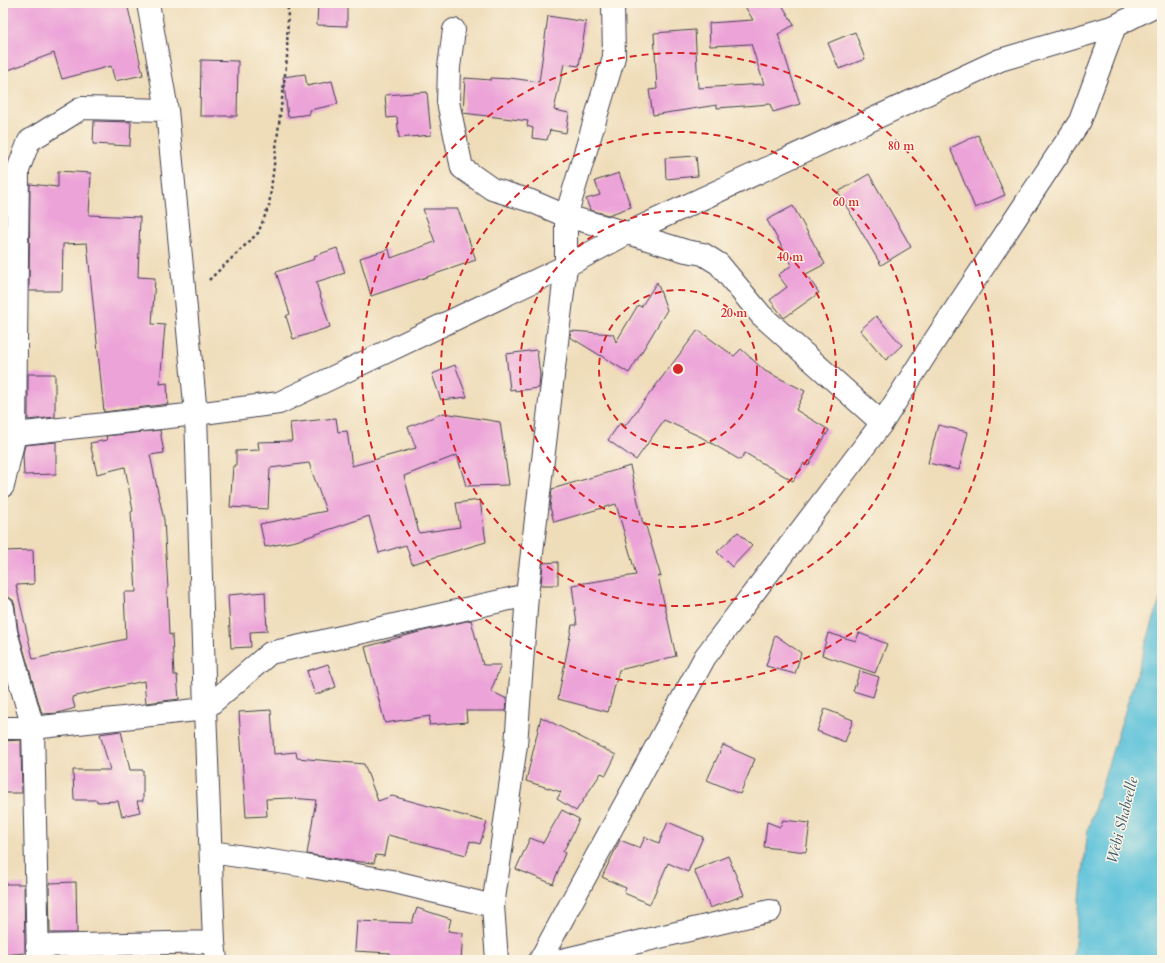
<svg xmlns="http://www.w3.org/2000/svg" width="1165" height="963" font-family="Cardo,serif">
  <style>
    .water { fill: #5dc2da; stroke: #40728a }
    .building { fill: #eca3d8 }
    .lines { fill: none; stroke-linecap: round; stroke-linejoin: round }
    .minor-casing { stroke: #413e4e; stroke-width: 24 }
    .path { stroke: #413e4e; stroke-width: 2.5; stroke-dasharray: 3 3; stroke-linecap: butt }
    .minor { stroke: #fff; stroke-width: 22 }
    .ring { fill: none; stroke: #d62828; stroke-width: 2; stroke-dasharray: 7 5 }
    .labels { text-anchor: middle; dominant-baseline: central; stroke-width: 3; stroke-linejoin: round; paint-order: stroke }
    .water-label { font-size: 15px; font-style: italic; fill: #375a73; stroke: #fcf5e5 }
    .centre { fill: #d62828; stroke: #fcf5e5; stroke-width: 2 }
    .ring-label { font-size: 12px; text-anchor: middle; font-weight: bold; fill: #d62828; stroke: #fcf5e5; stroke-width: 3; stroke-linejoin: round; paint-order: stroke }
  </style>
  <rect width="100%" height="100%" fill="#fcf5e5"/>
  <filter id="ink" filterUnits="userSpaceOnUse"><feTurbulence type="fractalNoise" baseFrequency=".025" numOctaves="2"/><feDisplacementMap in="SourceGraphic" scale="8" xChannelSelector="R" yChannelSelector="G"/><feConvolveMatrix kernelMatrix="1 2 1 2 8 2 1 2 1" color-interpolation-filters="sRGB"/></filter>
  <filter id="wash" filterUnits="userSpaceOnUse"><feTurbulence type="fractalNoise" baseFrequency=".012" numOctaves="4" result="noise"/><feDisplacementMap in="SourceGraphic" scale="16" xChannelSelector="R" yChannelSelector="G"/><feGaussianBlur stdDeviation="0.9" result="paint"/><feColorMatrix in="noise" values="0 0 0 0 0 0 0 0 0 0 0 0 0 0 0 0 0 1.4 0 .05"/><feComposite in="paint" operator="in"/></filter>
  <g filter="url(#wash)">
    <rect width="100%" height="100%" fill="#efddba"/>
    <path class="water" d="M 1162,593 L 1162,960 L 1073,960 L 1088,829 Z"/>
    <g id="blocks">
      <path class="building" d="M 3,3 L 127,3 L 143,75 L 115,81 L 111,66 L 62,79 L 54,53 L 3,72 Z
        M 318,3 L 347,3 L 347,26 L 317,25 Z
        M 743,3 L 781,3 L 794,25 L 778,34 L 800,104 L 773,112 L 770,104 L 717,108 L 717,105 L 653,115 L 649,90 L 657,89 L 654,33 L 695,30 L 698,88 L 764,84 L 751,44 L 710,46 L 709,23 L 753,20 Z
        M 548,16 L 586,22 L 579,66 L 564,64 L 554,110 L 569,113 L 566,133 L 550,130 L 547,140 L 532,138 L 533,128 L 527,126 L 528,121 L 463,113 L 465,78 L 491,80 L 491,78 L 510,79 L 510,78 L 539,82 Z
        M 855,32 L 865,59 L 839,69 L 828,43 Z
        M 201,60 L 238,61 L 237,116 L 200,116 Z
        M 305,74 L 307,86 L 332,81 L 338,104 L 310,110 L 310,114 L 288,117 L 283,77 Z
        M 427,92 L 431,135 L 399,138 L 397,117 L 387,118 L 385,95 Z
        M 94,121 L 131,122 L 130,146 L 93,144 Z
        M 978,135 L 1005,195 L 975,208 L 950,148 Z
        M 696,156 L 698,176 L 666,179 L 665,158 Z
        M 58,171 L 91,173 L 89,215 L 140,217 L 138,277 L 155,278 L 152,324 L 165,325 L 160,384 L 167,383 L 168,404 L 104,412 L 87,243 L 63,244 L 62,291 L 29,291 L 30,184 L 58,187 Z
        M 619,173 L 631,207 L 608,215 L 590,210 L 586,199 L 600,195 L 595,181 Z
        M 869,174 L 911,247 L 881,265 L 838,192 Z
        M 793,206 L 825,264 L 806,274 L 819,293 L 784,318 L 770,300 L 787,287 L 778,275 L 792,265 L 767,220 Z
        M 423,209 L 458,209 L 476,260 L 371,296 L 360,258 L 389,249 L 391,258 L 435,242 Z
        M 337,248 L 345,273 L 316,282 L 330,327 L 293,339 L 286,316 L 290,314 L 276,272 L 315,259 L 314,256 Z
        M 657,282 L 667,310 L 629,373 L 570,337 L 571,331 L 613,334 L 616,342 L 638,305 L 641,307 Z
        M 876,316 L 902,345 L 886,360 L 860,330 Z
        M 698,330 L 734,356 L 741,349 L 765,371 L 805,391 L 796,410 L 829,430 L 808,466 L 804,463 L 793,481 L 745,453 L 740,460 L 701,437 L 664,420 L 636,460 L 608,440 L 620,423 L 625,426 Z
        M 537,350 L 540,376 L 539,388 L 515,391 L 515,389 L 510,390 L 506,354 Z
        M 455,365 L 467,397 L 441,400 L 432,374 Z
        M 28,374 L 55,374 L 55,417 L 28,420 Z
        M 444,413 L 500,422 L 509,485 L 466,486 L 457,455 L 404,476 L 419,533 L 460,527 L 456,503 L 480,500 L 486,542 L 412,564 L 406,545 L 379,553 L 369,516 L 296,541 L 265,547 L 260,524 L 326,511 L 309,463 L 270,468 L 268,509 L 230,507 L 233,466 L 236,466 L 236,451 L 259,450 L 258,442 L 292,441 L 290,423 L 336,418 L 338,432 L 347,431 L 352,466 L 416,448 L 408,427 Z
        M 938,425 L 968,432 L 959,470 L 928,463 Z
        M 160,430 L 164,453 L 150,455 L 164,520 L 168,589 L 167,589 L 169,635 L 172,634 L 174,675 L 177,675 L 179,699 L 146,703 L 144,681 L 72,697 L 75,708 L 58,713 L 42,714 L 18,630 L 15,606 L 13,600 L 8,597 L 3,596 L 4,551 L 33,550 L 34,584 L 16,585 L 33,659 L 126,639 L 124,592 L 136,592 L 131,512 L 133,511 L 125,467 L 97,474 L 90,443 L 107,440 L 106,436 Z
        M 56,442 L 56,474 L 24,475 L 23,454 L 25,445 Z
        M 630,466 L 643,524 L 645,523 L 661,577 L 658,576 L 676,656 L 619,670 L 608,712 L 558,699 L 572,625 L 577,625 L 572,585 L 636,575 L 616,504 L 554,522 L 550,507 L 552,489 Z
        M 738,532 L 752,546 L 732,567 L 717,552 Z
        M 558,562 L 558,585 L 541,585 L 543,563 Z
        M 265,592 L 267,631 L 250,632 L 251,647 L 231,648 L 228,595 Z
        M 471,620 L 483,665 L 501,665 L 491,691 L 507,699 L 506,711 L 466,711 L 467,722 L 429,725 L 430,716 L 385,723 L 365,647 L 419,632 Z
        M 828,633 L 856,641 L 859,633 L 887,644 L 875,673 L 822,655 Z
        M 775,635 L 801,653 L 795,674 L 766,666 Z
        M 328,664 L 336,687 L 315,695 L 307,671 Z
        M 860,671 L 879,677 L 873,697 L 853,691 Z
        M 825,709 L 853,720 L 845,742 L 817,731 Z
        M 271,710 L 274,754 L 296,752 L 297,758 L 364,764 L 378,801 L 392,796 L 487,822 L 480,844 L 470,841 L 466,855 L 388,835 L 384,856 L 376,855 L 374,863 L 350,861 L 307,854 L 316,800 L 290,798 L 266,799 L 267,816 L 246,817 L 239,712 Z
        M 541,717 L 616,755 L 606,775 L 601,773 L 576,811 L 557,799 L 561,792 L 526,781 Z
        M 121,731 L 130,770 L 143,770 L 143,801 L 137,801 L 140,812 L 122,816 L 118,801 L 97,802 L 97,800 L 74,800 L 73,770 L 110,770 L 100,734 Z
        M 21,740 L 22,793 L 3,793 L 3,741 Z
        M 723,745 L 755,759 L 740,794 L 707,780 Z
        M 562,810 L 579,819 L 573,833 L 563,852 L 565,853 L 553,884 L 516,869 L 530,838 L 543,843 Z
        M 783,820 L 810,823 L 806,852 L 764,847 L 767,822 L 780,827 Z
        M 668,822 L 703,837 L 688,872 L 668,863 L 650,904 L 624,893 L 626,888 L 602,877 L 620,840 L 640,848 L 645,837 L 659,843 Z
        M 728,856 L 744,895 L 710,908 L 694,870 Z
        M 76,882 L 77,933 L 50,933 L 49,883 Z
        M 3,884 L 24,884 L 25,953 L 3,955 Z
        M 417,908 L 451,919 L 448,931 L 463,933 L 461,960 L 389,960 L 390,953 L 355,951 L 357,921 L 412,923 Z
        M 50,958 L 78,958 L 78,960 L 50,960 Z"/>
    </g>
  </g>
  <g filter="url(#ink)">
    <use href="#blocks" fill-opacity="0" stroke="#413e4e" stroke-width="1"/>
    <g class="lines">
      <g class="minor-casing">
        <path id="minor" d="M 148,3 L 167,110 L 196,414 L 205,709 L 214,942 L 216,960
          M 454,30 L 449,67 L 448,102 L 462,168 L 492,189 L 531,201 L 566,216 L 628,233 L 686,251 L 703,254 L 719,264 L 761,315 L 882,423
          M 3,438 L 15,434 L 196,414 L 279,403 L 566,266 L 628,233 L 1000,60 L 1115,26 L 1160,3
          M 3,486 L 15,434 L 18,170 L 29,141 L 82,108 L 167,110
          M 3,608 L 6,632 L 33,728 L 38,960
          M 3,728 L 33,728 L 205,709 L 270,653 L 527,595
          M 211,852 L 306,866 L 391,881 L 493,906
          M 37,946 L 214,942
          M 497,960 L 493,906 L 516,745 L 527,595 L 566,266 L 566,216 L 614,57 L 613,3
          M 540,960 L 705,657 L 882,423 L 931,346 L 1080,121 L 1115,26
          M 562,960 L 770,911"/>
      </g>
      <path class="path" d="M 209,280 L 258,233 L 269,206 L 287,58 L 288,3"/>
      <use href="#minor" class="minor"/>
    </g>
  </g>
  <g class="ring">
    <circle cx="678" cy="369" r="79"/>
    <circle cx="678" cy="369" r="158"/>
    <circle cx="678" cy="369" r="237"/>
    <circle cx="678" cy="369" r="316"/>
  </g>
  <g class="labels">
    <g class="water-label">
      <text transform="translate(1122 820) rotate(-76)">Webi Shabeelle</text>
    </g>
  </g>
  <circle cx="678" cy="369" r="6" class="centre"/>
  <g class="ring-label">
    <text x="901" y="150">80 m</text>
    <text x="846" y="206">60 m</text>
    <text x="790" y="261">40 m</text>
    <text x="734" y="317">20 m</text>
  </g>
  <rect width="1165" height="963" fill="none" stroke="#fcf5e5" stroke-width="16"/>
</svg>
